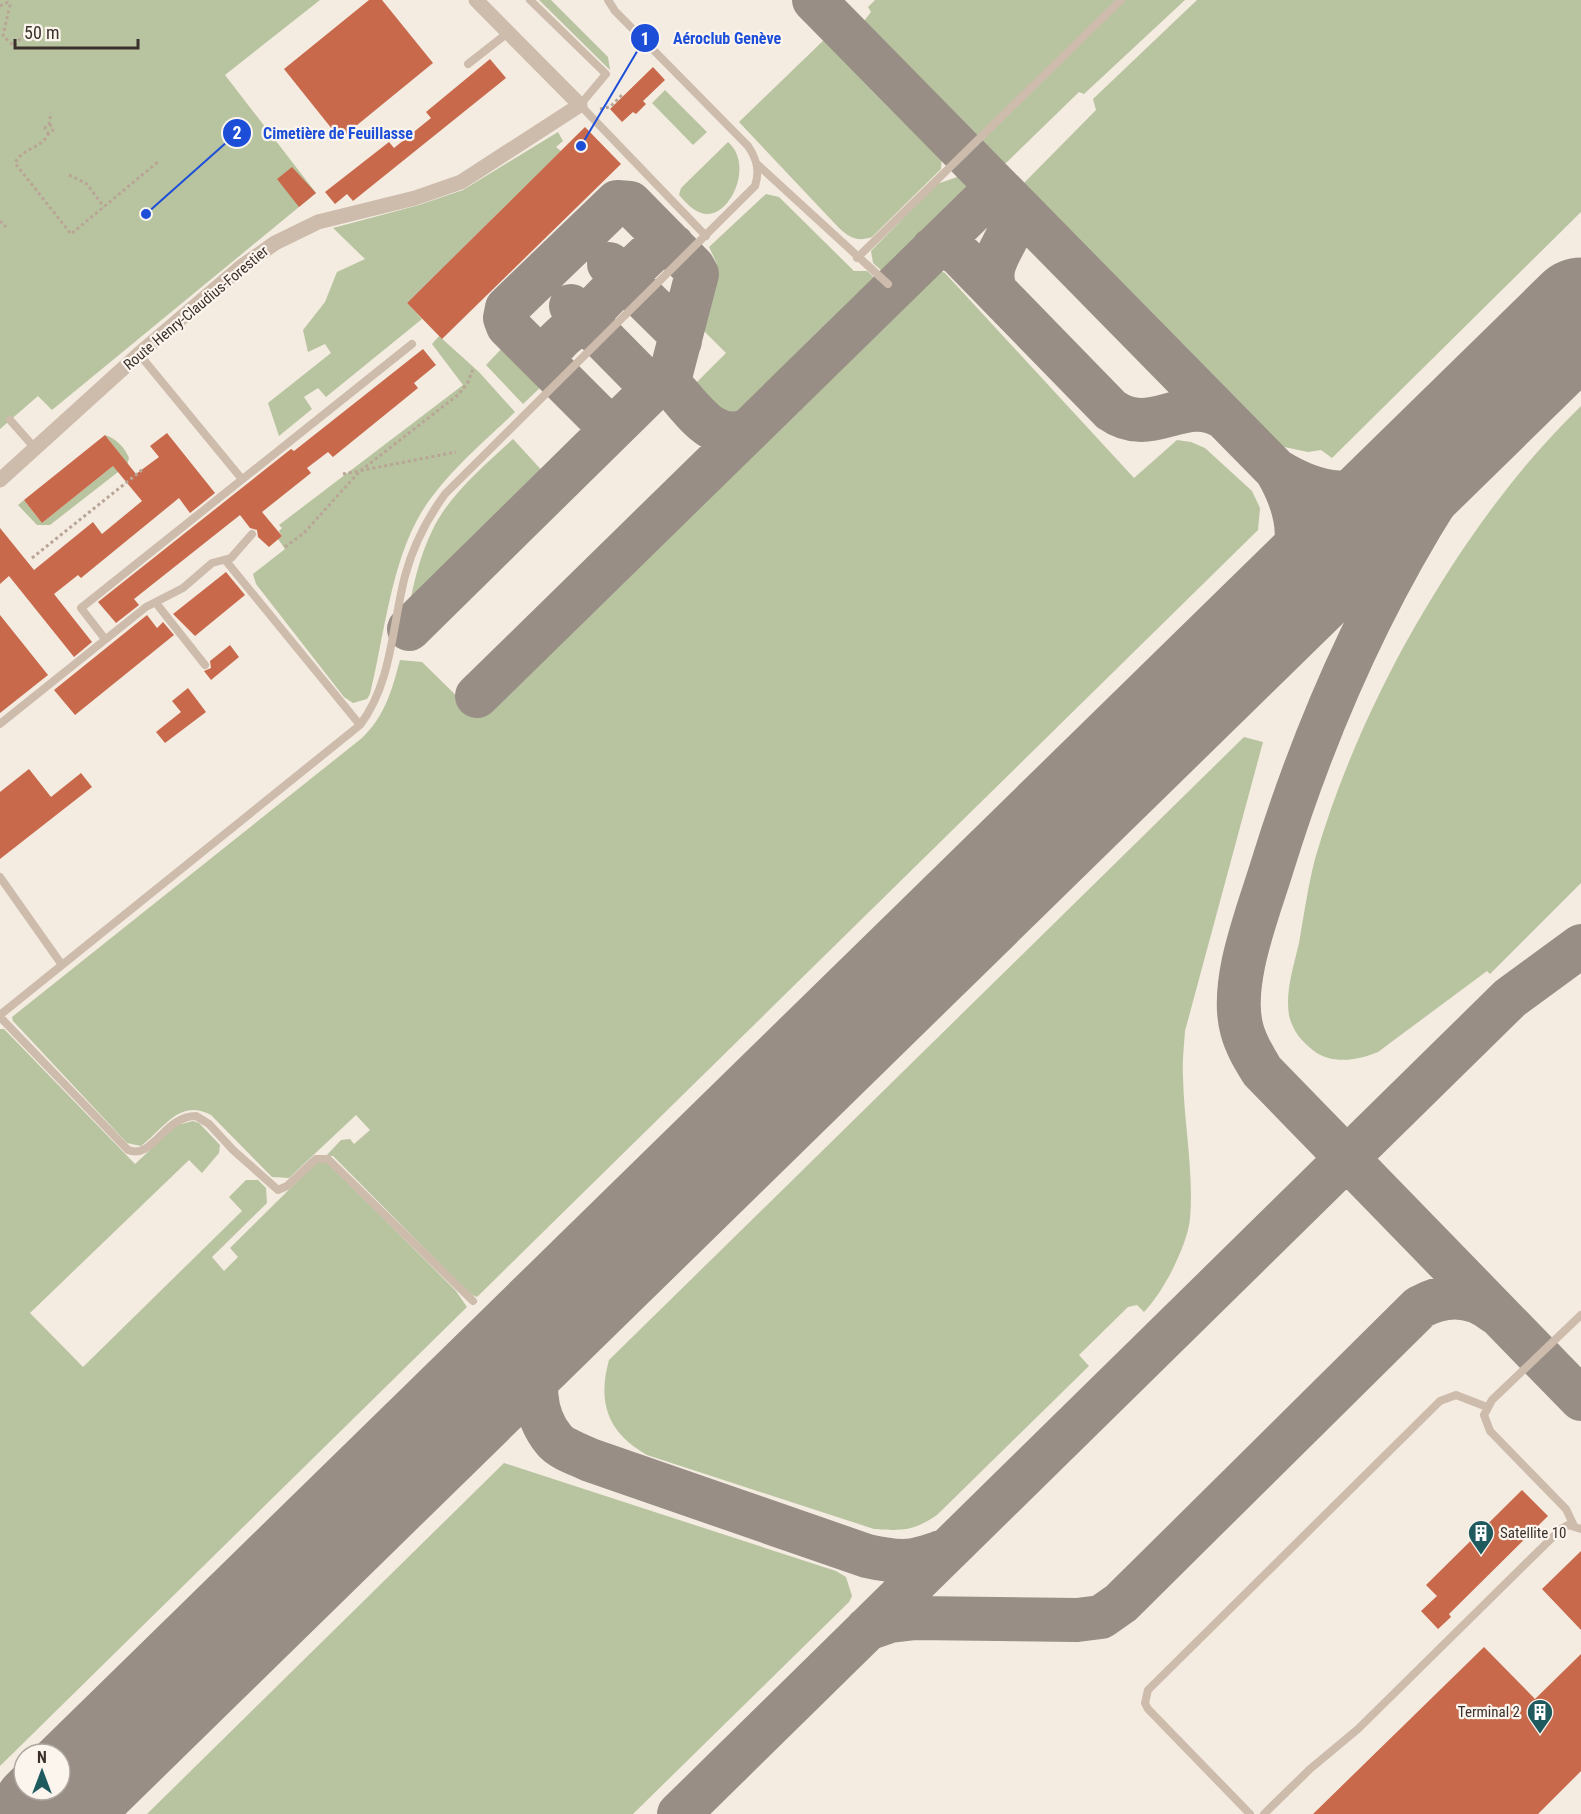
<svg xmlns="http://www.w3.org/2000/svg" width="1581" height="1814" font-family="'Roboto Condensed',sans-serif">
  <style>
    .green { fill: #b8c4a0 }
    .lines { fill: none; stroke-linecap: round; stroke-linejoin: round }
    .taxiway { stroke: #988e86; stroke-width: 44 }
    .runway { stroke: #988e86; stroke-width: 111 }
    .building { fill: #c8694b }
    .path { stroke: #b9a596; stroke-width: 3; stroke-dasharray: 3 3; stroke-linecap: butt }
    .service { stroke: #cdbbac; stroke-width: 8 }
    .minor { stroke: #cdbbac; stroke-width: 15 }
    .labels { text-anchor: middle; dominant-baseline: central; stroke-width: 4.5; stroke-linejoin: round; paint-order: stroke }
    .street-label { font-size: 15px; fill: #3b302b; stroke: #fbf5ee }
    .poi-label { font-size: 15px; fill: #3b302b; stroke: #fbf5ee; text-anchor: start }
    .leader { fill: none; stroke: #1d4ed8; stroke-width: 2 }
    .callout-dot { fill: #1d4ed8; stroke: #fbf5ee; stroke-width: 2 }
    .mark-label { font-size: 18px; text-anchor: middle; font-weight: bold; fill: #fff }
    .callout-label { font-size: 16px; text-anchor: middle; font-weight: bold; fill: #1d4ed8; stroke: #fbf5ee; stroke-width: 4.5; stroke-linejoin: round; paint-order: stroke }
  </style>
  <rect width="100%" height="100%" fill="#f4ebe1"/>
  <path class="green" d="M 0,0 L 320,0 L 225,75 L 316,193 L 52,410 L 38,396 L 0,429 Z
    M 539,0 L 551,0 L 608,57 L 610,70 Z
    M 875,0 L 1185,0 L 1084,94 L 1079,92 L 1006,163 L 998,163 L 876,42 L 879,38 L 864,21 L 871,12 L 868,7 Z
    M 1197,0 L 1581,0 L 1581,212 L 1332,458 L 1321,450 L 1308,452 L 1275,445 L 1021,186 L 1096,110 L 1093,99 Z
    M 827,37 L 942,155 L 941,169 L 872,237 C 858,242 850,238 839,228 L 739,122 Z
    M 665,90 L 707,132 L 693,145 L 652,103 Z
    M 558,132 L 563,141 L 556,147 L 561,151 L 407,303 L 422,319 L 326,397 L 318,388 L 304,397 L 312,409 L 279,436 L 268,403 L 331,353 L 325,344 L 308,352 L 303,330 L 325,302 L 337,272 L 365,259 L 333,228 L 419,205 L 463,190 Z
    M 728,142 C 754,164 731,216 706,214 C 695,213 686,203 679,195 L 681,188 Z
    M 960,176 L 970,188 L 969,195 L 891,279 L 873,263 L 871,251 L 937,184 Z
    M 766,194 L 779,197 L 854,271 L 867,271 L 885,287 L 746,423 C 723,430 696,408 693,386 L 726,353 L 697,324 L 711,268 L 717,264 L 709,247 Z
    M 933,267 L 945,273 L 1134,478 L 1177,440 L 1191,442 L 1205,448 L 1252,491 L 1260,508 L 1258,530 L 477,1297 L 470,1294 L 333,1156 L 326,1156 L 341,1140 L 350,1139 L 354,1144 L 370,1130 L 356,1115 L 289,1178 L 272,1177 L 211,1115 C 179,1098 164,1129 141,1146 L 127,1143 L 13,1021 L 12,1017 L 362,738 C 385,716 392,690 400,660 L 422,662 L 473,712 L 921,273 Z
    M 439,336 L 479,372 L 515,412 C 483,443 444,475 421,513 C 391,563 384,637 370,694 L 367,699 L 353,703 L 344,697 L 256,584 L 253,574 L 285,549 L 278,539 L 282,536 L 279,531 L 282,528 L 279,525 L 463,385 L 432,344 Z
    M 507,343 L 545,383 L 523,404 L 486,365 Z
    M 1581,406 L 1581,883 L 1490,974 L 1487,971 L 1378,1052 C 1359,1060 1332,1065 1314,1051 C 1302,1042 1292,1030 1289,1015 C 1285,992 1294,965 1299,943 C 1304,915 1308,886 1315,859 C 1336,786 1368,712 1404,646 C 1453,558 1509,476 1581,406 Z
    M 105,435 C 116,438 125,448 129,458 L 127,465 L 50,525 L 37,525 L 18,505 L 24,500 L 42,523 L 123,458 Z
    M 513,439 L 547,476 L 529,494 L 534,501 L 406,623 C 412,591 418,559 433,529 C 450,494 485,465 513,439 Z
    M 1244,737 L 1263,742 L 1185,1031 C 1184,1047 1182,1062 1183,1077 C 1184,1124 1194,1172 1190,1219 C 1187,1247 1162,1294 1144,1312 L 1137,1305 L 1128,1307 L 1079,1355 L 1089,1366 L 937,1515 C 914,1531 902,1531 874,1529 L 647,1455 C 608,1433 597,1403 609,1360 Z
    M 0,1029 L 4,1029 L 135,1164 L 177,1125 L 193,1121 L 199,1123 L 220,1145 L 219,1153 L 202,1173 L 189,1160 L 30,1313 L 83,1367 L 242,1211 L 229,1197 L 246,1180 L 258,1180 L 266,1188 L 267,1203 L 212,1257 L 224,1271 L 238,1257 L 230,1248 L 318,1161 L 325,1160 L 456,1291 L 467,1307 L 0,1766 Z
    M 504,1463 L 836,1571 L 846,1577 L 852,1596 L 849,1602 L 633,1814 L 147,1814 Z"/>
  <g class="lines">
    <path class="taxiway" d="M 814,0 L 1276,470 C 1330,503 1353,494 1412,479
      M 933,249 L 946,246 L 959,254 L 1111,410 C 1152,439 1183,393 1223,417
      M 609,264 L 675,329 L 680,341
      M 996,291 C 981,260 1018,238 1015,206
      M 571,306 L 648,384 L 656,386
      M 1581,313 C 1433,469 1335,663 1272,867 C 1258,913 1229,983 1242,1030 C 1246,1045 1254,1058 1262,1071 L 1581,1399
      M 548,366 L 548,351 C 560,340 573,320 591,327 L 591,312 L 617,285 L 631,285 L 632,270 L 658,245 L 673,246
      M 619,421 L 610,424 L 600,418 L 508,326 L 505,318 L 507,308 L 617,202 L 630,203 L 693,267 L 697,274 L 669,381 L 674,389
      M 1276,470 C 1307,523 1298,549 1283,605
      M 409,629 L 656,386 L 668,386 L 674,389 C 694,411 715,445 748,430
      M 477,696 L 988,196 L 998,193 L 1006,197
      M 543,1329 C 538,1368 526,1406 554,1440 C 561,1449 580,1455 590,1460 L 867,1556 C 903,1564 914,1563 949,1549
      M 867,1629 L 890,1621 L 916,1618 L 1077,1620 L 1101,1617 L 1121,1603 L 1420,1307 C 1446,1293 1473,1294 1496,1313
      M 679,1814 L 1510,998 L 1581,946"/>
    <path class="runway" d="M 46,1814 L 1581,313"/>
  </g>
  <path class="building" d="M 369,0 L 382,0 L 433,63 L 340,139 L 284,69 Z
    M 490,59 L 506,78 L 353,201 L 347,194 L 335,204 L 325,192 L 389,142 L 394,148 L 431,118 L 426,112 Z
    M 653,67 L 665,80 L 643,101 L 646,104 L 636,114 L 633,112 L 622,122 L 610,109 Z
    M 585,127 L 621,164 L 442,339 L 407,303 Z
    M 292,167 L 316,193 L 299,207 L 277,179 Z
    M 423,349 L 436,365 L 414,383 L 418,388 L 333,457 L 328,452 L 307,468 L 311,473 L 262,512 L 282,536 L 269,547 L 258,537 L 257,530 L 250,528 L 240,515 L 134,599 L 139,605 L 116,623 L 98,602 L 291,449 L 294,451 Z
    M 167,433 L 215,493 L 190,513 L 179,498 L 81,578 L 78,575 L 54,594 L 92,642 L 74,657 L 9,576 L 0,584 L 0,528 L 34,570 L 93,522 L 102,534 L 142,501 L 113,466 L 42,523 L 24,500 L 105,435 L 136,474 L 159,457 L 150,446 Z
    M 226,572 L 245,595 L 195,636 L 173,614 Z
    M 0,615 L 48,675 L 0,713 Z
    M 147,615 L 157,628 L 163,622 L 174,635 L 75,715 L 54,690 Z
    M 230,645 L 239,657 L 211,680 L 204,671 L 211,668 L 210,661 Z
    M 188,688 L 206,712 L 165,743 L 156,732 L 181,712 L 172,701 Z
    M 29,769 L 51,797 L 81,773 L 92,787 L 0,859 L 0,792 Z
    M 1522,1490 L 1548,1516 L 1449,1614 L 1451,1617 L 1438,1629 L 1421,1611 L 1437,1596 L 1426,1585 Z
    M 1581,1551 L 1581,1630 L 1542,1589 Z
    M 1484,1647 L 1535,1699 L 1581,1654 L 1581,1771 L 1538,1814 L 1313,1814 Z"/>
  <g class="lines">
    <path class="path" d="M 0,6 L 8,2 L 10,5 L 3,36 L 14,46 L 27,31
      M 600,109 L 610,107 L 622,95
      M45 129a4 4 0 1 1 8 0a4 4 0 1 1-8 0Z
      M 49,125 L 51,113
      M 49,133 C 42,149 23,147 15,163 L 71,234 L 159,161
      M 69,175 L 87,184 L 104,207
      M 0,221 L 6,227
      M 343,474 L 456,452
      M 285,547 L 304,533 L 359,472 L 459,394 L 468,382 L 473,369
      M 32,558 L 142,470"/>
    <path class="service" d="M 530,0 L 606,74 L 580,105 L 706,236
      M 468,64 L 509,32
      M 757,164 L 888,284
      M 857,258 L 1121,0
      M 139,354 L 241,478
      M 10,420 L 34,447
      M 226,561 L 360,725
      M 156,603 L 205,665
      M 105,639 L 81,608 L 412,344
      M 0,724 L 146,607 L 183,588 L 212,563 L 231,558 L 252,534
      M 0,877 L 62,965
      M 0,1015 L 360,725 C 392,683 392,626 405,576 C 413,546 426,520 445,494 L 755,186 C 760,171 757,159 748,146 L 615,11 L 608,0
      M 0,1017 L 128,1150 C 153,1160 164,1116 196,1116 L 209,1124 L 233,1150 L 278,1190 L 287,1186 L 316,1159 L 328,1159 L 473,1301
      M 1574,1526 L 1566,1509 L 1490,1431 L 1484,1415 L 1492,1400 L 1581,1315
      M 1250,1814 L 1148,1709 L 1145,1703 L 1148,1690 L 1440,1401 L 1456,1395 L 1487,1407
      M 1264,1814 L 1310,1769 L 1358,1729 L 1561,1529 L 1568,1525 L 1581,1529"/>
    <path class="minor" d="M 0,480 L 139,354 L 241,267 L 275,243 L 318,222 L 415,198 L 461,182 L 580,105 L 476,0"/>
  </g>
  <defs>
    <g id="building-pin" transform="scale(1.35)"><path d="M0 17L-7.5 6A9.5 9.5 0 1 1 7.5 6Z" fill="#1f5a5e" stroke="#fbf5ee"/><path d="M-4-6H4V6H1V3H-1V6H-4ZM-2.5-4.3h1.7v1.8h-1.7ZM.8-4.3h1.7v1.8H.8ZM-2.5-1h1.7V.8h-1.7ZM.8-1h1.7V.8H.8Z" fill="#fff"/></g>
  </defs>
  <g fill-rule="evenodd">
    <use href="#building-pin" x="1481" y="1533"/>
    <use href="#building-pin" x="1540" y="1712"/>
  </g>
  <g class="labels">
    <g class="street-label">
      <text transform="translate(196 308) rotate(-40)">Route Henry-Claudius-Forestier</text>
    </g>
    <g class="poi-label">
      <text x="1500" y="1533">Satellite 10</text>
      <text x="1520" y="1712" text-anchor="end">Terminal 2</text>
    </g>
  </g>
  <path class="leader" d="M581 146L645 38M146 214L237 133"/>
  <g class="callout-dot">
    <circle cx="581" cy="146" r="6"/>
    <circle cx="146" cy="214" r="6"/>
    <circle cx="645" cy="38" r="15"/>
    <circle cx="237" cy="133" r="15"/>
  </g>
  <g class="mark-label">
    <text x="645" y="45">1</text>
    <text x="237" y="139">2</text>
  </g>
  <g class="callout-label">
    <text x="727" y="44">Aéroclub Genève</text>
    <text x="338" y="139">Cimetière de Feuillasse</text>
  </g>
  <g transform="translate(42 1772)"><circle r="28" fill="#fbf5ee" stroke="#aea6a0" stroke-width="1.5"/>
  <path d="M0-4.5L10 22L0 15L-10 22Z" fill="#1f5a5e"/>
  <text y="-9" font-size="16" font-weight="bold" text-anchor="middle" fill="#3b302b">N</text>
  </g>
  <path d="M15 39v9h123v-9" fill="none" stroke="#3b302b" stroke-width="3"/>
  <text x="24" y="39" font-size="18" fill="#3b302b" stroke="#fbf5ee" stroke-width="4.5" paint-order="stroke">50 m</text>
</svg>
